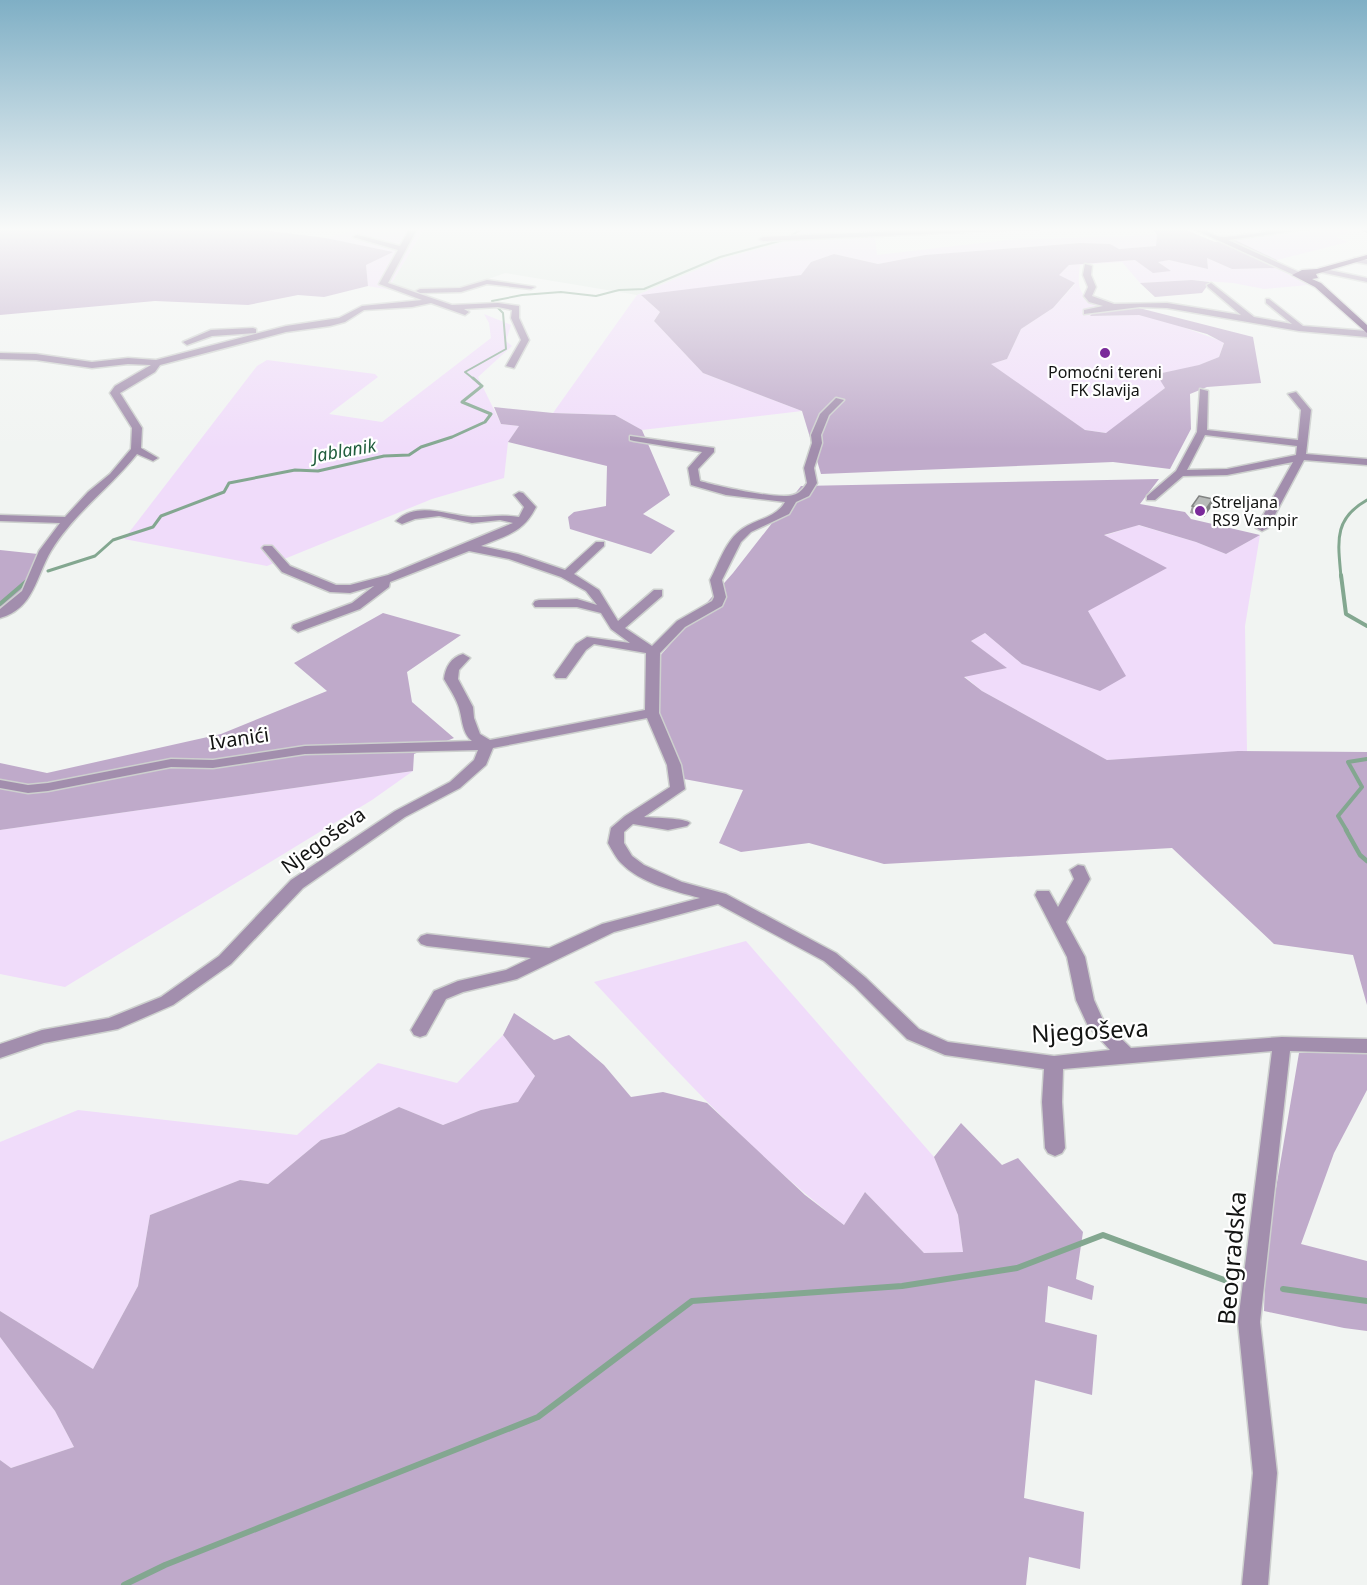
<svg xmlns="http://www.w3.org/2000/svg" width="1367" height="1585" font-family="'Noto Sans',sans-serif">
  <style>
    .built { fill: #e0eae3 }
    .green { fill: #f0dcfa }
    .forest { fill: #bfaaca }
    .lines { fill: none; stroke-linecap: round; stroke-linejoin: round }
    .stream-far4 { stroke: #83a790; stroke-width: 2 }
    .stream-far3 { stroke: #83a790; stroke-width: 3 }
    .stream-far2 { stroke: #83a790; stroke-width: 4 }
    .stream-far1 { stroke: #83a790; stroke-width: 4.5 }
    .stream { stroke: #83a790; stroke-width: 6 }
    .minor-casing { stroke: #cdd0ce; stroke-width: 3 }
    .major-casing { stroke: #cdd0ce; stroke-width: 3 }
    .minor { fill: #a28ead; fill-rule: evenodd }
    .major { fill: #5f3b70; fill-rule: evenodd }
    .wall { fill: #9ea19f }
    .shaded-wall { fill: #818382 }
    .building { fill: #b8bbb9; stroke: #818382; stroke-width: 1.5 }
    .poi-dot { fill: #7a2a9a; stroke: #fff; stroke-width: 2 }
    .labels { text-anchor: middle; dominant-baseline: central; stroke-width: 4.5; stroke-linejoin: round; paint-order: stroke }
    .far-poi-label { font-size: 16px; fill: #131413; stroke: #fff }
    .far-water-label { font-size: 18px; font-style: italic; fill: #225e3e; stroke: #fff }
    .street-label { font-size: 20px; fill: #131413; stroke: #fff }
    .near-street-label { font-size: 24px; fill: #131413; stroke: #fff }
  </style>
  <rect width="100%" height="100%" fill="#f1f4f2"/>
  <path class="built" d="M 425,227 L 809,227 L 781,243 L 725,258 L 637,295 L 505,273 L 461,289 L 413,291 L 392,286 L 391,284 Z"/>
  <path class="green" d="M 366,227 L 425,227 L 391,284 L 413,291 L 396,291 L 368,286 L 366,265 L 391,252 L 326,238 Z
    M 809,227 L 874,227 L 877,255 L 1007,240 L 1157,235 L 1157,246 L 1118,249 L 1080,243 L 925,255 L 878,264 L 834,254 L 811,262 L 801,275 L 642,296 L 660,312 L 654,321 L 703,373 L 802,411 L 642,430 L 615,415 L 553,413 L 637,295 L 725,258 L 781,243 Z
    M 1321,227 L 1345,227 L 1348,233 L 1336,237 L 1348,242 L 1277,260 L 1235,240 L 1323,229 Z
    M 1207,258 L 1232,269 L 1277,268 L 1308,285 L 1264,289 L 1233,283 L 1192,280 L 1140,283 L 1122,262 L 1080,265 C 1077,287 1078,294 1098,306 L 1091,316 L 1139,315 L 1166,321 L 1224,342 L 1219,357 L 1197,366 L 1162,373 L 1165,388 L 1107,433 L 1085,430 L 990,364 L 1007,359 L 1021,329 L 1053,308 L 1075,284 L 1058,275 L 1069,265 L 1135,260 L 1170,271 L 1157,261 L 1169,260 L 1208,269 Z
    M 484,314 L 511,325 L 506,341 L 512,346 L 478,377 L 501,424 L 519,426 L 508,442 L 504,478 L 432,499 L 267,566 L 124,539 L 257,366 L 267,360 L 375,374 L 378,377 L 329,414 L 382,422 L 491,338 L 489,323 Z
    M 1138,525 L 1196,542 L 1226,554 L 1260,535 L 1245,626 L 1247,751 L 1107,760 L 982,691 L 964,676 L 1006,668 L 971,641 L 985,633 L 1022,664 L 1125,676 L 1088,611 L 1103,536 Z
    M 413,771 L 372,800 L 65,987 L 0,974 L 0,830 Z
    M 746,941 L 934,1157 L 958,1215 L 963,1252 L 924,1253 L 865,1192 L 844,1225 C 752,1154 673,1067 594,982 Z
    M 503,1035 L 535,1076 L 519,1102 L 481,1110 L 443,1125 L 399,1107 L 344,1134 L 321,1140 L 268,1184 L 240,1180 L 150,1215 L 138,1286 L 93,1369 L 0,1311 L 0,1142 L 78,1110 L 297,1135 L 378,1063 L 457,1083 Z
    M 0,1337 L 55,1411 L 74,1447 L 11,1468 L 0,1460 Z"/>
  <path class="forest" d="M 0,227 L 238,227 L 326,238 L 393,252 L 366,265 L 368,286 L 324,297 L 298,295 L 248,305 L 155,301 L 0,315 Z
    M 1151,227 L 1179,227 L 1215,242 L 1235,240 L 1277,260 L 1277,268 L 1232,269 L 1207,258 L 1208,269 L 1169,260 L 1158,262 L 1171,271 L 1153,273 L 1135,260 L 1069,265 L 1059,275 L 1075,283 L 1053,308 L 1021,329 L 1007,359 L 991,364 L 1085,430 L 1106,433 L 1165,388 L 1160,380 L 1162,373 L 1199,365 L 1219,357 L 1224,343 L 1207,334 L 1139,315 L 1090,316 L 1098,306 L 1139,308 L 1253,337 L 1261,383 L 1207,387 L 1190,394 L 1191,429 L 1170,469 L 1113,462 L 821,474 L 802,411 L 703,373 L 654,321 L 660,312 L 641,295 L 801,275 L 811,262 L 834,254 L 878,264 L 925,255 L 1080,243 L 1110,244 L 1119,249 L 1156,246 L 1157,235 Z
    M 1192,280 L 1210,282 L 1202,293 L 1155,297 L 1140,283 Z
    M 494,407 L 553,413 L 615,415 L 642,430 L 670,495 L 643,514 L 675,531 L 651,554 L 570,529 L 568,517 L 574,512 L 606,506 L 607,466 L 508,442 L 519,426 L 501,424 Z
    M 1159,479 L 1140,504 L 1185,512 L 1191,519 L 1260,535 L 1226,554 L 1196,542 L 1139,525 L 1104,535 L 1167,568 L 1088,611 L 1126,676 L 1100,691 L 1022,664 L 985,633 L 971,641 L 1007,668 L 964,677 L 982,691 L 1107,760 L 1238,751 L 1367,752 L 1367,1005 L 1353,955 L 1274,944 L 1172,848 L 884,864 L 809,843 L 741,852 L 719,843 L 743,790 L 684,779 L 658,713 L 659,657 L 733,573 L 801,486 Z
    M 0,550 L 38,554 L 31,582 L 0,614 Z
    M 383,613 L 461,635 L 407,672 L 412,702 L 454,738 L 414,754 L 413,771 L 0,830 L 0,763 L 47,773 L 221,734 L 327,691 L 294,663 Z
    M 514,1013 L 554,1040 L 569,1035 L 604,1065 L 631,1097 L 663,1092 L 707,1103 L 805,1195 L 844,1225 L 865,1192 L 924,1253 L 963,1252 L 958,1215 L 934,1157 L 961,1123 L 1002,1165 L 1018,1158 L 1083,1232 L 1076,1279 L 1094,1286 L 1092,1300 L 1048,1286 L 1045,1322 L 1097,1335 L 1092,1395 L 1035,1380 L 1024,1498 L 1084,1512 L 1080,1569 L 1029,1557 L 1026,1585 L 0,1585 L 0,1460 L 11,1468 L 74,1447 L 55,1411 L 0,1337 L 0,1311 L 93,1369 L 138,1286 L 150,1215 L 240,1180 L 268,1184 L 321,1140 L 344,1134 L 399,1107 L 443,1125 L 481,1110 L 518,1102 L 535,1076 L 503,1035 Z
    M 1367,1049 L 1367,1090 L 1334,1153 L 1301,1244 L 1367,1261 L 1367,1331 L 1344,1328 L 1264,1311 L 1266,1247 L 1299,1053 Z"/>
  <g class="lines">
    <path class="stream-far4" d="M 1357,227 L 1367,232
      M 789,237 L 805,227
      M 494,303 L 492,301 L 522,295 L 561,292 L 596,296 L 619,290 L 644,289 L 720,257 L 783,240
      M 475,380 L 465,372 L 506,349 L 503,313 L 497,307"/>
    <path class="stream-far3" d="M 48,571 L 95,556 L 113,540 L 153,527 L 161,516 L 224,492 L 229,483 L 295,470 L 318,471 L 384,456 L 409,455 L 421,447 L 452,437 L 485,422 L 491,414 L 462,402 L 482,386 L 473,378
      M 1341,577 C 1338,542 1333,519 1367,500"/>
    <path class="stream-far2" d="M 1341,575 L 1346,614 L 1367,626
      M 0,604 L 29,579
      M 1347,831 L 1338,816 L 1362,787 L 1348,762 L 1367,759"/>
    <path class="stream-far1" d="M 1346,830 L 1360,855 L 1367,861"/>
    <path class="stream" d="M 1283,1289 L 1367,1301
      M 124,1585 L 165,1565 L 538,1417 L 692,1301 L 902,1286 L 1017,1268 L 1103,1235 L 1235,1284"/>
    <g class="minor-casing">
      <path id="minor" d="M 411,227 L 418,227 L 388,283 L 452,305 L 498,303 L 519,306 L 519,318 L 529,340 L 514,368 L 506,366 L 521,340 L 511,318 L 512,310 L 498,307 L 464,309 L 469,312 L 465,315 L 431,303 L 412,307 L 364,310 L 345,322 L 330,326 L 286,332 L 160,365 L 155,372 L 120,393 L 142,428 L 141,448 L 158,458 L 153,461 L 137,454 C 110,488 74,513 51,551 C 36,576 34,609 0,618 L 0,609 L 22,591 L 39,551 L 60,523 L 0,521 L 0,515 L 65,517 L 88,492 L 110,474 L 131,449 L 132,428 L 110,393 L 115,386 L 151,365 L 128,364 L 92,368 L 36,360 L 0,359 L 0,353 L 36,354 L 92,362 L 128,358 L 156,360 L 286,326 L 339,318 L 362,306 L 422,300 L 379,284 L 398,250 L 353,237 L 357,235 L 400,246 Z
        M 996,227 L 1042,227 L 1038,229 L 763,241 L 759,239 L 763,237 Z
        M 1189,227 C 1202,226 1212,237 1224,237 C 1257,235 1289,225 1322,227 L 1228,240 L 1299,272 L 1300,274 L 1296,276 Z
        M 1354,258 L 1367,260 L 1367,264 L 1354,262 Z
        M 1085,264 L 1092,266 L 1091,275 L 1096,287 L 1092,296 L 1114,304 L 1167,303 L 1241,315 L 1208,287 L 1207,285 L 1211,283 L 1254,317 L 1292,324 L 1266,303 L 1266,299 L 1269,299 L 1303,326 L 1367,331 L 1367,337 L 1299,331 L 1167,308 L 1140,307 L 1084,314 L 1084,310 L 1103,306 L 1089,302 L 1084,296 L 1088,287 L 1083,275 Z
        M 1320,268 L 1367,278 L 1367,282 L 1320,272 Z
        M 487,280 L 535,287 L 531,289 L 487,284 L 461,292 L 420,293 L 416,291 L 420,289 L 460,288 Z
        M 253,328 L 256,329 L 256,333 L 212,336 L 187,345 L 183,342 L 211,330 Z
        M 1200,389 L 1208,391 L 1207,430 L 1298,440 L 1301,410 L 1288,394 L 1296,392 L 1311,410 L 1306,454 L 1367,459 L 1367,465 L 1304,460 L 1268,528 L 1262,531 L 1256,528 L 1293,462 L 1227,475 L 1183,476 L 1155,500 L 1147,500 L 1147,496 L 1176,471 L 1197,432 ZM 1205,435 L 1297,446 L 1296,455 L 1227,469 L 1187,470 Z
        M 836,398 L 844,400 L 829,415 L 821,435 L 822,443 L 814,468 L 817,483 L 809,496 L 796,502 L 789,514 L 751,532 L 741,542 L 722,580 L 726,597 L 722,606 L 685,627 L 660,653 L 659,713 L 681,765 L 685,789 L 644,817 C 655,818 685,818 690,823 L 687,826 L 668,830 L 633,824 L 624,832 L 624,843 L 632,856 L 644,865 L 682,882 L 726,894 L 836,953 L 866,978 L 919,1029 L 948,1042 L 1054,1056 L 1110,1050 L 1088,1026 L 1076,1000 L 1067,957 L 1035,895 L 1037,891 L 1049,891 L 1058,907 L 1074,879 L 1070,870 L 1078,865 L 1084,866 L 1090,879 L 1066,922 L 1085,957 L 1094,1000 L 1104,1022 L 1131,1048 L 1282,1037 L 1367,1039 L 1367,1053 L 1290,1051 L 1260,1322 L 1277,1473 L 1268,1585 L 1242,1585 L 1253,1473 L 1238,1322 L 1272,1051 L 1063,1069 L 1062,1102 L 1065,1148 L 1062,1153 L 1055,1156 L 1048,1153 L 1045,1148 L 1042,1102 L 1044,1069 L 945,1055 L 907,1039 L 854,986 L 824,961 L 718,904 L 614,932 L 517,979 L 463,992 L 446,999 L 426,1035 L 420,1037 L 414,1035 L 411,1030 L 434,991 L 458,981 L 506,970 L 531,958 L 427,946 L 421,944 L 418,940 L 421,936 L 427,934 L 549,948 L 602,924 L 700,898 C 674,891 640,883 621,863 C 616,858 612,850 608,843 L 611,828 L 625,816 L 670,787 L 667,765 L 647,718 L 493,748 L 486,765 L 460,788 L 405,817 L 303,888 L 231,964 L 173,1005 L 118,1029 L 44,1043 L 0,1058 L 0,1044 L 42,1030 L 109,1018 L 161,997 L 219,956 L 291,880 L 395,811 L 450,782 L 474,760 L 478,750 L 305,754 L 213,768 L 171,767 L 48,791 L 28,793 L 0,788 L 0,780 L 28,785 L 48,783 L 171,759 L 213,760 L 305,746 L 472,741 C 461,732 463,718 458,705 C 455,696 449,688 444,679 C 445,668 451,657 463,654 L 470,658 L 459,670 L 458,679 L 473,707 L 474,718 L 480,734 L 490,740 L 645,710 L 646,653 L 594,644 L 586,650 L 566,678 L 556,678 L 554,675 L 576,644 L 587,637 L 630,643 L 611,629 L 601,613 L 577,607 L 535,607 L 533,604 L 535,601 L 539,600 L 577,599 L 597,605 L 586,591 L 561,577 L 509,559 L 469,551 L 390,582 L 389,587 L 360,609 L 298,632 L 292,628 L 293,625 L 352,603 L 374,586 L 350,593 L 330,592 L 282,572 L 262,548 L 264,546 L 272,546 L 290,566 L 336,585 L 350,585 L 388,575 L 513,523 L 500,520 L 472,523 L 439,516 L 415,519 L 402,524 L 396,521 C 418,500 448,516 473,517 C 490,517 501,514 519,517 L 524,507 L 514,495 L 519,492 L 523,493 L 536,507 C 523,533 507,535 481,546 L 518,554 L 565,570 L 596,542 L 604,542 L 604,546 L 574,574 L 599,590 L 618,621 L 654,590 L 662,590 L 662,596 L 625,628 L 652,646 L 677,621 L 712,601 L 714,597 L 710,580 C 719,563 726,540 742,529 C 756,519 776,518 785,502 L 726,495 L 691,485 L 688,468 L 702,452 L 634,441 L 630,440 L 630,436 L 714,448 L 714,452 L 698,469 L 700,481 C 717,486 779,500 793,495 C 800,493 803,489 807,483 L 804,468 L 812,443 L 811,435 L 820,414 Z"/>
    </g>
    <g class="major-casing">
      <path id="major" d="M 1367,255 L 1367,259 L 1316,274 L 1318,278 L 1312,279 L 1321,283 L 1367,325 L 1367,333 L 1315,287 L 1292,275 L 1302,270 L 1317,269 Z"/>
    </g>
    <use href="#minor" class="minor"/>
    <use href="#major" class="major"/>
  </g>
  <path class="wall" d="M 1192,506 L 1212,506 L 1204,517 L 1190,513 Z"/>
  <path class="shaded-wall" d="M 1213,499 L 1212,506 L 1204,517 L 1206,509 Z"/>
  <path class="building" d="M 1199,496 L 1213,499 L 1206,509 L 1192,506 Z"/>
  <linearGradient id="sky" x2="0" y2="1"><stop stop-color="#7fafc5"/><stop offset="0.51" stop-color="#f9faf9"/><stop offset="1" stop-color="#f9faf9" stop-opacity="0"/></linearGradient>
  <rect width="1367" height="449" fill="url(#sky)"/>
  <g class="poi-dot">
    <circle cx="1105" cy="353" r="6"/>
    <circle cx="1200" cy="511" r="6"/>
  </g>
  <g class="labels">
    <g class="far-poi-label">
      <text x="1105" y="372">Pomoćni tereni<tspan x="1105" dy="18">FK Slavija</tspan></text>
      <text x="1212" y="502" text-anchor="start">Streljana<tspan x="1212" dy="18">RS9 Vampir</tspan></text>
    </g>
    <g class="far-water-label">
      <text transform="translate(344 450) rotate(-10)">Jablanik</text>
    </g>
    <g class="street-label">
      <text transform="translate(239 738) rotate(-8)">Ivanići</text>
      <text transform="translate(323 840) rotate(-36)">Njegoševa</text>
    </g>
    <g class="near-street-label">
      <text transform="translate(1090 1030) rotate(-3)">Njegoševa</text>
      <text transform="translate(1231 1258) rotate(-85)">Beogradska</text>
    </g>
  </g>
</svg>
